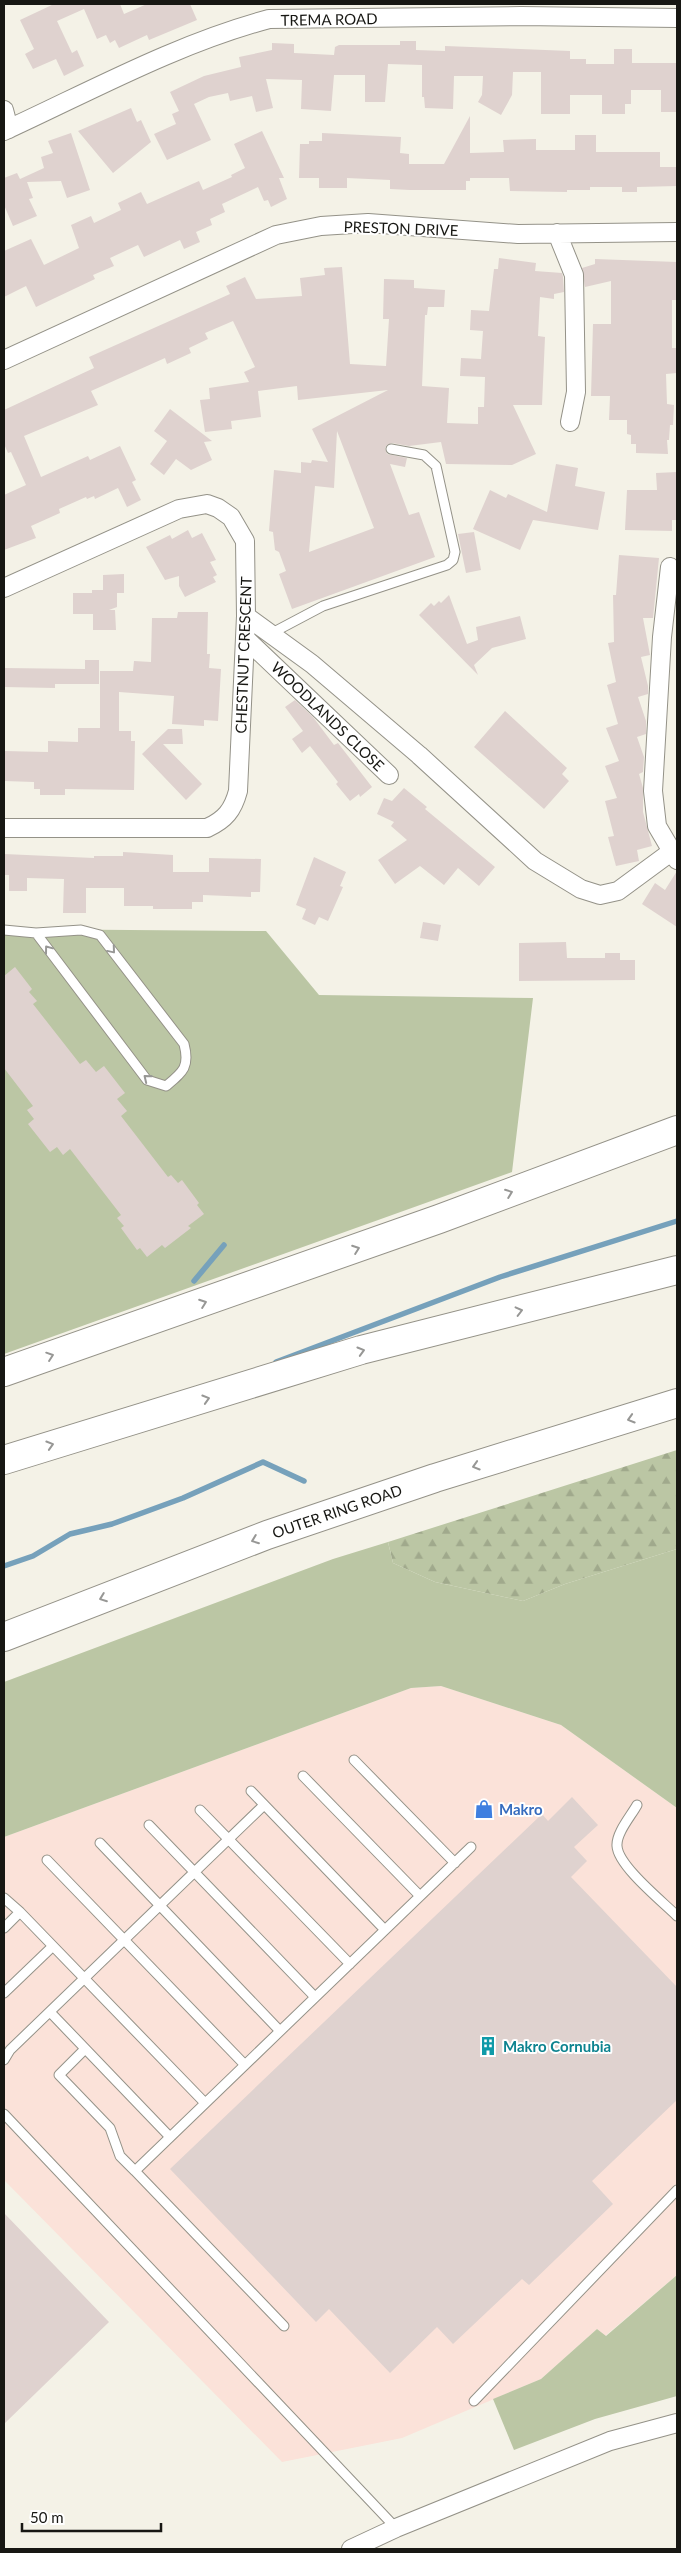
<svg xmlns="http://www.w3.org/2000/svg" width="681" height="2553" font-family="Lato,sans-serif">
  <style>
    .commercial { fill: #fbe2d9 }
    .grass { fill: #bbc6a4 }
    .forest { fill: url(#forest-firs) }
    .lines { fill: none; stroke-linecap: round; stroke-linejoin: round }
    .stream { stroke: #76a1bb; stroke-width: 5.5 }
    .building { fill: #dfd2cf; fill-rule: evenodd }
    .lane-casing { stroke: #949288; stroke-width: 11 }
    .street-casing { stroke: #949288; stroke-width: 20 }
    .highway-casing { stroke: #949288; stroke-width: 30 }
    .lane { stroke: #fff; stroke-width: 9 }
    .street { stroke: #fff; stroke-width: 18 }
    .highway { stroke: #fff; stroke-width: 28 }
    .oneway { stroke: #979795 }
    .labels { text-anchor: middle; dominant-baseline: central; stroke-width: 4; stroke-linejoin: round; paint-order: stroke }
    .street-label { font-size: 15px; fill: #171713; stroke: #fff }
    .shop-label { font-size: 15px; font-weight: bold; fill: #366cbe; stroke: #fff; text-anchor: start }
    .culture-label { font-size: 15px; font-weight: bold; fill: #0d838f; stroke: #fff; text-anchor: start }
  </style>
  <defs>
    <pattern id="forest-firs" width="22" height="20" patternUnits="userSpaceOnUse" patternTransform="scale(1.25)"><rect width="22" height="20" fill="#bbc6a4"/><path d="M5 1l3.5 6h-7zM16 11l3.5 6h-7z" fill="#a0a98c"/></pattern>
  </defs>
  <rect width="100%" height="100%" fill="#f4f2e7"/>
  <path class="commercial" d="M 441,1686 L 561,1725 L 677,1808 L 677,2275 L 605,2336 L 597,2329 L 541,2379 L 402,2438 L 282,2462 L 4,2180 L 4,1837 L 411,1688 Z"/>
  <path class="grass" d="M 4,929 L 266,931 L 319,995 L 533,998 L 512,1172 L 4,1354 Z
    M 388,1542 L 393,1563 L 435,1582 L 523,1601 L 565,1584 L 677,1549 L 677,1808 L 561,1725 L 441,1686 L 411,1688 L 4,1837 L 4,1682 L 333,1559 Z
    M 677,2275 L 677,2396 L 595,2419 L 514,2450 L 493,2399 L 541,2379 L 597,2329 L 606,2336 Z"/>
  <path class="forest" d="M 677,1450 L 677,1549 L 565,1584 L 523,1601 L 435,1582 L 393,1563 L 388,1542 Z"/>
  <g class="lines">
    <path class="stream" d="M 194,1281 L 224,1245
      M 276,1362 L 500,1277 L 677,1221
      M 4,1566 L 33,1556 L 70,1534 L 112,1524 L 183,1498 L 263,1462 L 304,1481"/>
  </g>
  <path class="building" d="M 54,4 L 120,4 L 124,14 L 147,4 L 190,4 L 197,20 L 149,40 L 147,35 L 119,48 L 115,40 L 110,43 L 106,35 L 97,39 L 84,9 L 57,21 L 72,53 L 77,50 L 84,66 L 64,76 L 56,59 L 33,69 L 25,54 L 34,49 L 20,20 Z
    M 400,41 L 416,41 L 416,50 L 445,51 L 445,46 L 570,51 L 570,59 L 586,59 L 586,64 L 614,64 L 614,49 L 632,49 L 632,63 L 677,63 L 677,112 L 661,112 L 661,90 L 631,90 L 631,104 L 625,104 L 625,114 L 602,114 L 602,95 L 570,95 L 570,114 L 541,114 L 541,72 L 513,72 L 512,95 L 501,115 L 478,102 L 482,95 L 483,76 L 454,76 L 453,109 L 425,108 L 424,97 L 422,97 L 422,65 L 388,64 L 385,102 L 365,102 L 365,75 L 334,75 L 331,111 L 301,109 L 302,80 L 266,79 L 273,108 L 256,112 L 252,96 L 230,101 L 228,93 L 209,97 L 194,104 L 211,140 L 167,160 L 154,134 L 176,124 L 172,114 L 179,111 L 170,92 L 204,76 L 241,67 L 239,57 L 272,50 L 272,43 L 294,44 L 294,53 L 334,55 L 335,47 L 339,45 L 400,45 Z
    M 131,108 L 137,122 L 141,120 L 151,142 L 113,173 L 78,131 Z
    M 470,116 L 470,153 L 504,152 L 503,140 L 536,139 L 536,150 L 575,150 L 575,135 L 596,135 L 596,152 L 660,152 L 660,167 L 677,167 L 677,186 L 637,187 L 637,192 L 622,192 L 622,187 L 590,187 L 590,190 L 567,190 L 567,192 L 510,191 L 509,178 L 470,178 L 470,181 L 466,181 L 466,190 L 410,190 L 390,189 L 390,180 L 347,178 L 347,188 L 319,188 L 319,178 L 299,178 L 300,144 L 309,144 L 309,141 L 322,141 L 322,133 L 401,137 L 400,153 L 409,154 L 409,164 L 444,164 Z
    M 262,131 L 284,178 L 279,178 L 287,199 L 271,207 L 268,200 L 264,201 L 258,187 L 222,204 L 225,212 L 210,219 L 212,225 L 196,232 L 200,242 L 184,249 L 180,240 L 144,257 L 138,245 L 110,258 L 114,266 L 93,275 L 95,279 L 36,307 L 26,286 L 4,297 L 4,251 L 31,239 L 44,265 L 79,248 L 71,225 L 91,216 L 94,223 L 121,210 L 118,203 L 141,192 L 147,204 L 199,181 L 203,190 L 232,177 L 231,175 L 245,168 L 234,144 Z
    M 71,133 L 90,190 L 67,198 L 61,181 L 27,182 L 33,198 L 29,199 L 37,216 L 13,226 L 4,205 L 4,178 L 17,173 L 20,179 L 44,168 L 41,157 L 53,153 L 48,141 Z
    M 499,258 L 536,263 L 535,271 L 562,273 L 563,277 L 564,292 L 554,294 L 554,299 L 540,297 L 538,336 L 545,337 L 542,405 L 513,405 L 536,454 L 512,465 L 446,464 L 441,442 L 409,446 L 392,443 L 387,445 L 385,448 L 387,454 L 407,458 L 405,467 L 390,464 L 409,515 L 419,512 L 435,557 L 292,609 L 279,574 L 286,571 L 279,552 L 275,550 L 273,532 L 269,531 L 274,470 L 301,473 L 301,462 L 311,463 L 312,460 L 328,462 L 312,429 L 388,390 L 298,400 L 297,386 L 258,391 L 261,417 L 231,421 L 232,429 L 205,432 L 200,400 L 210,399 L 209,388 L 249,382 L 244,372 L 255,367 L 233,321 L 205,333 L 208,339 L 189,348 L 191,353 L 167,364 L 165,358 L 91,391 L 98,405 L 24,436 L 41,477 L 88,456 L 90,460 L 120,446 L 136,480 L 132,482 L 141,500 L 127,507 L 118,488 L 95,499 L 94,496 L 87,499 L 86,497 L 59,509 L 60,513 L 31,526 L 36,538 L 4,550 L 4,495 L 26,485 L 11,452 L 8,453 L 4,444 L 4,410 L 94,368 L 89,357 L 230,294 L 226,286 L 245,277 L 256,299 L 302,296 L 300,278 L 325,275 L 324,268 L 342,267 L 350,364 L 386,366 L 389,319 L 383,319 L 384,279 L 414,280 L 414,288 L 445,290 L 444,307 L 428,307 L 427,315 L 425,315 L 422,386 L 449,388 L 447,423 L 478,424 L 478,407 L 484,407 L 485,377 L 460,376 L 461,358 L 481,359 L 483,331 L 470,330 L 471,310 L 489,311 L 494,269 L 498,269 ZM 337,431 L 374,528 L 309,552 L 315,486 L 334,488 Z
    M 595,259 L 677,262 L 677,300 L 672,300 L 672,348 L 677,348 L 677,373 L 666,374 L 667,404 L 674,405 L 673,425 L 670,425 L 669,440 L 667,440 L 668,454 L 636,453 L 636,444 L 631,444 L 631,435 L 627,434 L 627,420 L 609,420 L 610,396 L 591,396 L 593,324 L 611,324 L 611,281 L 585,287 L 582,268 L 595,264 Z
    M 170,409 L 212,441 L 204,442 L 212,460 L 191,470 L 176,459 L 164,475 L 150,464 L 167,441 L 154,431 Z
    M 556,464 L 578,468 L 575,486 L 605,492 L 598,530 L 533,520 L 520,550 L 473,529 L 490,490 L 506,498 L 508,494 L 547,512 Z
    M 677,472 L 677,520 L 672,520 L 672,531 L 625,530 L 627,490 L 657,490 L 656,473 Z
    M 188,530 L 192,538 L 202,533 L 216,560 L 210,562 L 217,575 L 213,577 L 216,582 L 185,597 L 179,586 L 179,576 L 165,580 L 146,547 L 170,535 L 172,539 Z
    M 474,532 L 481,570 L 466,573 L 458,534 Z
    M 619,555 L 659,558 L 653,618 L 643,618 L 650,655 L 641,657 L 648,686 L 648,694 L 638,697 L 646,721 L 646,734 L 637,737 L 644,757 L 643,772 L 639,774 L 643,788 L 643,812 L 652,846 L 637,850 L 639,861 L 616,866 L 608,837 L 614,836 L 605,801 L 617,798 L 605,766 L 619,761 L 606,728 L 618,724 L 607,685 L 616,682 L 608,643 L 614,642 L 613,595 L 616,595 Z
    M 124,574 L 124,593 L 117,593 L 117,607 L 109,610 L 115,610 L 116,630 L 93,630 L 93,614 L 73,614 L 73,593 L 92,593 L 92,590 L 103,590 L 103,575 Z
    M 449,595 L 467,644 L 478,640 L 476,627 L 520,616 L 526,639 L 492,648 L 474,665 L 478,675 L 419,615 L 431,603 L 434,606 L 439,601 L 441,603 Z
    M 178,612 L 208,612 L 207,654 L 210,654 L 209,668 L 221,669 L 218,721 L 204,720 L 204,726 L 172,724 L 174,696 L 119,692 L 119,731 L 131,731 L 131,741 L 135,741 L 134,790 L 65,789 L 65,795 L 40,795 L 40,789 L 34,789 L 34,782 L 4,781 L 4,751 L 48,752 L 48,741 L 78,742 L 78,728 L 100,728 L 100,671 L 133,671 L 134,661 L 151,662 L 152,618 L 177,618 Z
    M 85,660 L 99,660 L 99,684 L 55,684 L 55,688 L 4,687 L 4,668 L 85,669 Z
    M 295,700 L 313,717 L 334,745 L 338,743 L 372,787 L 360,797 L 359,794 L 350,801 L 336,784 L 338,782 L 310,746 L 302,753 L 292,739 L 303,731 L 285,707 Z
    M 505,711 L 567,768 L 562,774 L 569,781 L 544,809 L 474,747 Z
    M 168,729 L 182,729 L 183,744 L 163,744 L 202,784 L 186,800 L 142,754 Z
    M 404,788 L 427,807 L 425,809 L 495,867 L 479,886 L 458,868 L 444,885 L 420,866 L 395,884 L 378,860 L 407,840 L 391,826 L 394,822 L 377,814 L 384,798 L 392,801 Z
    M 123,852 L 173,855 L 173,872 L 209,872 L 209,858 L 261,859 L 260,892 L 251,892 L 251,897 L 203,895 L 203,902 L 192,902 L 192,909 L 153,909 L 153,906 L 124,906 L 124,888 L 86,888 L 86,913 L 63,913 L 64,879 L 27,878 L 27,891 L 9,891 L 9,875 L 4,875 L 4,854 L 94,858 L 94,856 L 123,856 Z
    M 314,857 L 346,872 L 340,886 L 343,887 L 328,921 L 319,917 L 315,925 L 302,919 L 306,909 L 296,905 Z
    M 677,871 L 677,927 L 642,904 L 655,883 L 665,890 Z
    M 423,922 L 441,925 L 438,941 L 420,938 Z
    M 566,942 L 567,958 L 605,958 L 605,953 L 620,953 L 620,960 L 635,960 L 635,980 L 519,981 L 519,943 Z
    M 15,967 L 32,989 L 29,992 L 37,1001 L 33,1004 L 80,1064 L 86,1060 L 96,1072 L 104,1066 L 125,1093 L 117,1099 L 127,1111 L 121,1116 L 168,1177 L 171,1175 L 178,1183 L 182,1180 L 199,1203 L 197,1205 L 204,1214 L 188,1226 L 191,1228 L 165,1248 L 162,1245 L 147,1257 L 140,1248 L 137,1250 L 121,1228 L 124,1226 L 117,1218 L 121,1215 L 70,1149 L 63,1155 L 57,1147 L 50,1152 L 28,1124 L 34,1119 L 27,1110 L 33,1106 L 4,1068 L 4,976 Z
    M 572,1797 L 598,1825 L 574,1847 L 587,1861 L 571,1877 L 677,1987 L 677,2100 L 592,2181 L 613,2204 L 529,2285 L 522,2279 L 453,2344 L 437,2327 L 390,2373 L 329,2309 L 316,2322 L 170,2169 L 542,1814 L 548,1821 Z
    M 4,2213 L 109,2322 L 4,2424 Z"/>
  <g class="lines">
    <g class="lane-casing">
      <path id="lane" d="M 272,633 L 323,606 L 447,565 L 453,560 L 455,552 L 436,466 L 424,455 L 391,449
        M 4,930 L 36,933 L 81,930 L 100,935 L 184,1044 C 190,1067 183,1072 166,1086 L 147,1080 L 36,933
        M 354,1760 L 455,1863
        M 303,1776 L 420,1896
        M 251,1791 L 385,1930
        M 637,1805 C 631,1816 616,1833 617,1846 C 618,1866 663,1902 677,1916
        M 200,1810 L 350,1964
        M 149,1825 L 315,1997
        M 100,1843 L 280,2031
        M 47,1860 L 245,2065
        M 4,1898 L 20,1912 L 205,2103
        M 4,1928 L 20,1912
        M 4,1993 L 53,1946
        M 50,2012 L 170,2137
        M 85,2049 L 59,2075 L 110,2128 L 120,2156 L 135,2171
        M 4,2060 L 10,2050 L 264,1805
        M 4,2114 L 396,2528
        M 284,2326 L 135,2171 L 471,1847
        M 474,2401 L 677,2190"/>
    </g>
    <g class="street-casing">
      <path id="street" d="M 4,110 L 9,129
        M 4,131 C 91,91 176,44 269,19 L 521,16 L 677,18
        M 557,233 L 574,275 L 576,392 L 570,422
        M 4,360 L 276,235 L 321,226 L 368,223 L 518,234 L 677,232
        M 670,567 L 662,637 L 653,791 L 657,826 L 677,860
        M 4,588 L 179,509 L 207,504 L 218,508 L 231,517 L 245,541 L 246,616 L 238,791 C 233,810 225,820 207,828 L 4,828
        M 246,616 L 312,664 L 419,755 L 535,861 L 581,889 L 600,895 L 618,891 L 671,852
        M 245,638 L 389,775
        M 351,2549 L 396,2528 L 610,2441 L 677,2423"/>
    </g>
    <g class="highway-casing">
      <path id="highway" d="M 4,1372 L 439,1219 L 677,1130
        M 4,1460 L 361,1350 L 677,1270
        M 4,1637 L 267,1535 L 435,1478 L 677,1403"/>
    </g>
    <use href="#lane" class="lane"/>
    <use href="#street" class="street"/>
    <use href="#highway" class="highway"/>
  </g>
  <defs><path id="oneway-chevron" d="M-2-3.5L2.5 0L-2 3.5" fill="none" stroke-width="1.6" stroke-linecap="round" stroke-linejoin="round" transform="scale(1.25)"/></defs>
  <g class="oneway">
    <use href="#oneway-chevron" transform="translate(48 949) rotate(-127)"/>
    <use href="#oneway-chevron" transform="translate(112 950) rotate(50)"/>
    <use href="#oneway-chevron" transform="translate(147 1078) rotate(-141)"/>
    <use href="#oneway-chevron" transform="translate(509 1193) rotate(-21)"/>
    <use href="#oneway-chevron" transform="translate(356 1249) rotate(-20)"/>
    <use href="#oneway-chevron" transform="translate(203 1303) rotate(-20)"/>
    <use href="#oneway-chevron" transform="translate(519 1311) rotate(-14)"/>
    <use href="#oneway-chevron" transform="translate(361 1351) rotate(-16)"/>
    <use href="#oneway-chevron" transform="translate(50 1356) rotate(-19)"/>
    <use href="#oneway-chevron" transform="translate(206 1399) rotate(-17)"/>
    <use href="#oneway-chevron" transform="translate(631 1419) rotate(163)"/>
    <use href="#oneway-chevron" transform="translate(50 1445) rotate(-17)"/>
    <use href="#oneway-chevron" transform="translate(476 1466) rotate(163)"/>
    <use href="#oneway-chevron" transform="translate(255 1540) rotate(159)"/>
    <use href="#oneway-chevron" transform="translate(103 1598) rotate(159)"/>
  </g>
  <defs>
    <g id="shop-bare" transform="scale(1.5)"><path d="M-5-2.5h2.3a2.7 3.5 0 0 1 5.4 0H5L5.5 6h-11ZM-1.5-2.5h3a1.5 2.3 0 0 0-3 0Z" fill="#3f7fe0" stroke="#fff" stroke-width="2.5" paint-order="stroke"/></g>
    <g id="building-bare" transform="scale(1.5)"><path d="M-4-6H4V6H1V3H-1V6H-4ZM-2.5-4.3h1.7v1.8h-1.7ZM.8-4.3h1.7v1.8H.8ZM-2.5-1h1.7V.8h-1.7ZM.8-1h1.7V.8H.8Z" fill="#0f9aa8" stroke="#fff" stroke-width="2.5" paint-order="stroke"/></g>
  </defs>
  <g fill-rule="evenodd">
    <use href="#shop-bare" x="484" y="1809"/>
    <use href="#building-bare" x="488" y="2046"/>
  </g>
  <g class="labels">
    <g class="street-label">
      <text transform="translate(329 19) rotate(-1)">TREMA ROAD</text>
      <text transform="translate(401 228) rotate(2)">PRESTON DRIVE</text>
      <text transform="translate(243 655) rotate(-88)">CHESTNUT CRESCENT</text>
      <text transform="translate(328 716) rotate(44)">WOODLANDS CLOSE</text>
      <text transform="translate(337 1511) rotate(-19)">OUTER RING ROAD</text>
    </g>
    <g class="shop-label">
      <text x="499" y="1809">Makro</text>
    </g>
    <g class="culture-label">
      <text x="503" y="2046">Makro Cornubia</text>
    </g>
  </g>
  <rect width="681" height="2553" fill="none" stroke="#171713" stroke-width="10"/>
  <path d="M22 2523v8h139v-8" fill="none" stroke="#171713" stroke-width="2.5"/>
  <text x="30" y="2523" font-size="15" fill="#171713" stroke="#ffffff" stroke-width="4" paint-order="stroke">50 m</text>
</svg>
